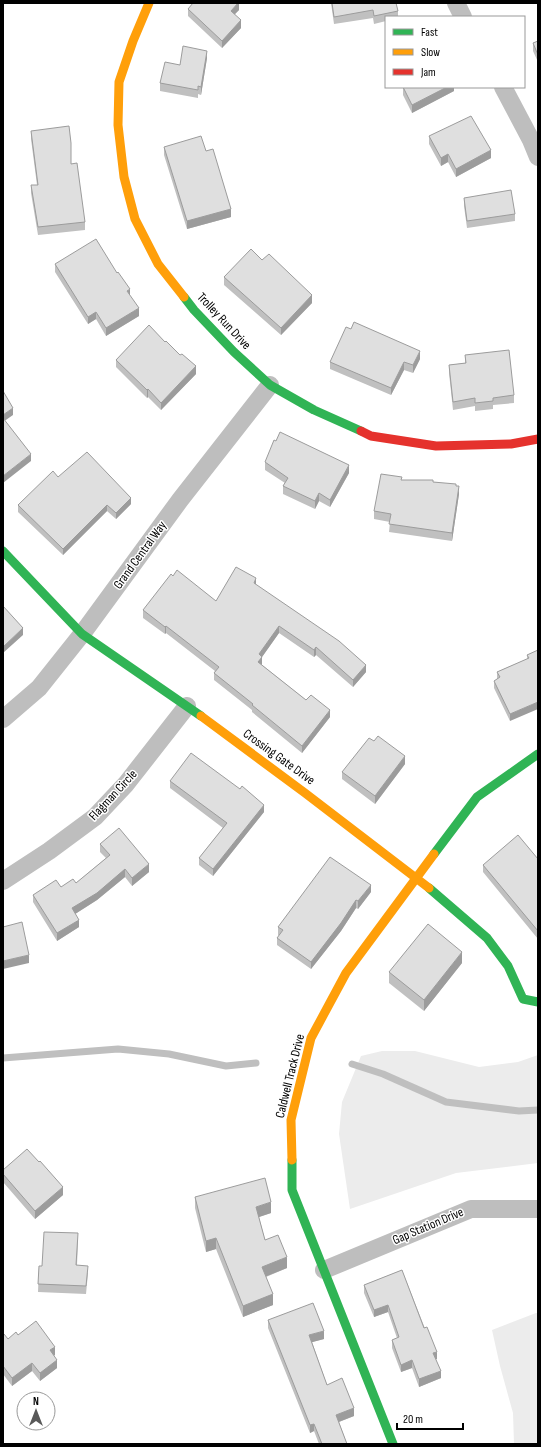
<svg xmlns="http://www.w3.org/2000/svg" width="541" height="1447" font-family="'Sofia Sans Condensed',sans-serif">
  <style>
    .green { fill: #ececec }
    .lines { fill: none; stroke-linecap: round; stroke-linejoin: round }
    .stream { stroke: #bfbfbf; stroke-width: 7 }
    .street { stroke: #bebebe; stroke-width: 18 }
    .fast { stroke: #30b455; stroke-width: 9 }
    .slow { stroke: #ff9f0a; stroke-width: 9 }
    .jam { stroke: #e5322d; stroke-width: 9 }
    .wall { fill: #c0c0c0 }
    .shaded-wall { fill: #9c9c9c }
    .building { fill: #dfdfdf; stroke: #9c9c9c }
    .labels { text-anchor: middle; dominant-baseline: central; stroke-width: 3; stroke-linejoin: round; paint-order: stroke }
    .street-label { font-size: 13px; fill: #000; stroke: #fff }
  </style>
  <rect width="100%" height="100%" fill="#fff"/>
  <path class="green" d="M 382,1051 L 415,1051 L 479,1067 L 518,1062 L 538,1055 L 538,1163 L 456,1173 L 350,1209 L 339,1134 L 342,1102 L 361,1056 Z
    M 536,1313 L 538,1313 L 538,1444 L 514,1444 L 513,1413 L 500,1366 L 492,1330 Z"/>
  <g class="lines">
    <path class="stream" d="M 3,1058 L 118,1049 L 169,1054 L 226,1066 L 256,1063
      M 352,1064 L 383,1074 L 446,1102 L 519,1111 L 538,1110"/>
    <path class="street" d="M 456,3 L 463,17
      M 503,87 L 531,140 L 538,157
      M 3,719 L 39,688 L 82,634 L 180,500 L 270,385
      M 3,881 L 49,851 L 95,817 L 126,784 L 187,706
      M 324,1270 L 471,1209 L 538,1209"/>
    <path class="fast" d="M 184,297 L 194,310 L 234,352 L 270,385 L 314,410 L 361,431
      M 3,551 L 82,634 L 201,716
      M 434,854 L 477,797 L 538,754
      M 429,888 L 487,938 L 508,966 L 523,999 L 538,1002
      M 292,1160 L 292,1190 L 393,1444"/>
    <path class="slow" d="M 149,3 L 133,41 L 119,82 L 118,125 L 124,177 L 135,219 L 158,264 L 184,297
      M 201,716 L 305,793 L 429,888
      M 292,1160 L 291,1120 L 311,1038 L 346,973 L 434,854"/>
    <path class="jam" d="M 361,431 L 371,436 L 436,446 L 511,444 L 538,439"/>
  </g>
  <path class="wall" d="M 239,3 L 239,10 L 235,14 L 241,28 L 222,48 L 188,16 L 188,9 Z
    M 331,3 L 396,3 L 398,11 L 398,17 L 386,17 L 386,21 L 374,24 L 373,18 L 334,24 Z
    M 538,41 L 538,62 L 533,51 L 533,43 Z
    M 207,58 L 201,95 L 198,94 L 198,98 L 160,91 L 160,83 L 180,65 Z
    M 403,87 L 454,87 L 454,91 L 412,113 L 403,95 Z
    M 31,131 L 71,164 L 85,222 L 85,230 L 38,235 L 31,193 L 31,185 L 37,185 L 31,139 Z
    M 429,136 L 491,158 L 456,177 L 448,162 L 441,166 L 429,144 Z
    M 164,147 L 206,151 L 231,217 L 187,229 L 164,155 Z
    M 464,198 L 515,214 L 515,221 L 467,228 L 464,206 Z
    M 262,260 L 312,303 L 281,335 L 224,285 L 224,277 Z
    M 55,264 L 139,316 L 106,336 L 96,319 L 88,324 L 55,272 Z
    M 165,342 L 180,355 L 196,374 L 161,410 L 148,397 L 147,398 L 116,367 L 116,360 Z
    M 465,355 L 514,395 L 514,403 L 493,405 L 493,409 L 475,411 L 475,406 L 453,410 L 449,373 L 449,365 L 465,363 Z
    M 420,359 L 413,373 L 404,370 L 391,395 L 330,369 L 330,362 Z
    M 265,462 L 349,473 L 330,507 L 319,501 L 315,509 L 283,494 L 283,486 L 285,483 L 265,470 Z
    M 58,477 L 131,504 L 116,519 L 107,511 L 63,555 L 18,512 L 18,505 Z
    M 402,480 L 433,482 L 456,486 L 459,494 L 452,541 L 389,532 L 390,522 L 374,519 L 374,511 Z
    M 256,585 L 366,672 L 353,687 L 316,655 L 314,657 L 279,633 L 262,657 L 262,665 L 306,700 L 330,717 L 302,753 L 252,712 L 252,710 L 214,680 L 214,673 L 215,671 L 166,633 L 165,634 L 143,618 L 143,610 L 216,601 Z
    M 538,650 L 510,721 L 494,688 L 494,681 L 497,679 L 497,672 L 527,659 L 527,655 Z
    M 374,741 L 405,764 L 375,804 L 342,779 L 342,772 Z
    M 170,781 L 264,812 L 213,876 L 199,865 L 199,858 L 223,828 L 170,788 Z
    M 100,844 L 149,872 L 132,886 L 125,877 L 97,900 L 75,914 L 79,927 L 57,941 L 33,902 L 33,895 L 76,883 L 106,858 L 100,852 Z
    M 538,859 L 538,939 L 483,872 L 483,865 Z
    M 371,892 L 358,909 L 356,908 L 341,931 L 311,969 L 277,945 L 277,938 L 279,936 L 278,935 L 278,927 Z
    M 462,963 L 424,1011 L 389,983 L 389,972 Z
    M 3,1174 L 63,1195 L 35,1219 L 3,1182 Z
    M 195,1197 L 271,1213 L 259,1217 L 265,1240 L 287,1268 L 266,1277 L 273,1305 L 243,1317 L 216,1249 L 206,1252 L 195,1208 Z
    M 78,1241 L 77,1265 L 88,1273 L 86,1294 L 38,1292 L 39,1266 L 42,1266 Z
    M 402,1270 L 437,1359 L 436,1359 L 441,1378 L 419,1387 L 412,1368 L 401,1372 L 392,1348 L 392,1340 L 397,1338 L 388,1312 L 374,1317 L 364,1293 L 364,1285 Z
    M 268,1320 L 324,1339 L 312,1342 L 327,1385 L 354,1416 L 339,1422 L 347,1444 L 319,1444 L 314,1431 L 310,1433 L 268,1328 Z
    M 3,1335 L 8,1339 L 18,1335 L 55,1355 L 54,1355 L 57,1368 L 40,1381 L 32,1371 L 12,1386 L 3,1374 Z"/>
  <path class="shaded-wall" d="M 238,3 L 239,3 L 239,10 L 231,18 L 231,11 Z
    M 241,20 L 241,28 L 222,48 L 222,41 Z
    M 207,51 L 207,58 L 201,95 L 201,87 Z
    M 447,87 L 454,87 L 454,91 L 412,113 L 412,105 Z
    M 491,150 L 491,158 L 456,177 L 456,169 Z
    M 448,154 L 448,162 L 441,166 L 441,158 Z
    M 231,209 L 231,217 L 187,229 L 187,221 Z
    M 130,289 L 130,296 L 127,291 Z
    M 312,295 L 312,303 L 281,335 L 281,328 Z
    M 139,308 L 139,316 L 106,336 L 106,328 Z
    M 96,312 L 96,319 L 88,324 L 88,317 Z
    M 420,351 L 420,359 L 413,373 L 413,365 Z
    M 404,362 L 404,370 L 391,395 L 391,388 Z
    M 196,366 L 196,374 L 161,410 L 161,403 Z
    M 148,389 L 148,397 L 147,398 L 147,390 Z
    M 13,408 L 13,415 L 3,422 L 3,415 Z
    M 31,454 L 31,461 L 3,483 L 3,476 Z
    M 349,465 L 349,473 L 330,507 L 330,500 Z
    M 459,486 L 459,494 L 452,541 L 452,533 Z
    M 319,493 L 319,501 L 315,509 L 315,501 Z
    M 131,498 L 131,504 L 116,519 L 116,513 Z
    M 107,505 L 107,511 L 63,555 L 63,549 Z
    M 256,578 L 256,585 L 254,583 Z
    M 166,626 L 166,633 L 165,634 L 165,627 Z
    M 279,626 L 279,633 L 262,657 L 262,664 L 258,669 L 258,662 L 259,654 Z
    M 23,628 L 23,635 L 3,653 L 3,647 Z
    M 316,647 L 316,655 L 314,657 L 314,650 Z
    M 366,665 L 366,672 L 353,687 L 353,680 Z
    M 538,702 L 538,709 L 510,721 L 510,714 Z
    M 330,710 L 330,717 L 302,753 L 302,746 Z
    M 405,756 L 405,764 L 375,804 L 375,796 Z
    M 264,805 L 264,812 L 213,876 L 213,869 Z
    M 149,864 L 149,872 L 132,886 L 132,878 Z
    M 125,869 L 125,877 L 97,900 L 72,916 L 72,908 Z
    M 371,885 L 371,892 L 358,909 L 358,901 Z
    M 356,900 L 356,908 L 341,931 L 311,969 L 311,962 Z
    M 79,920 L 79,927 L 57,941 L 57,933 Z
    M 462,952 L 462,963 L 424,1011 L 424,1000 Z
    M 29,955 L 29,963 L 3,969 L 3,961 Z
    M 63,1187 L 63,1195 L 35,1219 L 35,1211 Z
    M 271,1202 L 271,1213 L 256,1218 L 256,1207 Z
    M 216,1238 L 216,1249 L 206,1252 L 206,1241 Z
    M 287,1257 L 287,1268 L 262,1278 L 262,1267 Z
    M 273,1294 L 273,1305 L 243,1317 L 243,1306 Z
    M 388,1305 L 388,1312 L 374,1317 L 374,1310 Z
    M 324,1331 L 324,1339 L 309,1343 L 309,1335 Z
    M 55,1347 L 55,1355 L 50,1358 L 50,1350 Z
    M 437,1352 L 437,1359 L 433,1360 L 433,1353 Z
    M 57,1360 L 57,1368 L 40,1381 L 40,1373 Z
    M 412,1360 L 412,1368 L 401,1372 L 401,1365 Z
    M 32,1363 L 32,1371 L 12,1386 L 12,1378 Z
    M 441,1371 L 441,1378 L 419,1387 L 419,1379 Z
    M 354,1408 L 354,1416 L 336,1423 L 336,1415 Z
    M 314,1424 L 314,1431 L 310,1433 L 310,1425 Z"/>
  <path class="building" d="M 193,3 L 238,3 L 231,11 L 241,20 L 222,41 L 188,9 Z
    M 332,3 L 396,3 L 398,11 L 374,16 L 373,10 L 334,17 Z
    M 538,41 L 538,55 L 533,43 Z
    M 183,46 L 207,51 L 201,87 L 198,86 L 198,90 L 160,83 L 165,62 L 180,65 Z
    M 403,87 L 447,87 L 412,105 Z
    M 471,116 L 491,150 L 456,169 L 448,154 L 441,158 L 429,136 Z
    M 69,126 L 71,143 L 71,164 L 77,163 L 85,222 L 38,227 L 31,185 L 38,185 L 31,131 Z
    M 201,136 L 206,151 L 213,149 L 231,209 L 187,221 L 164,147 Z
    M 511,190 L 515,214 L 467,221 L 464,198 Z
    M 96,239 L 117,273 L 118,272 L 130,289 L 127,291 L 139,308 L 106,328 L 96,312 L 88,317 L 55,264 Z
    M 251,249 L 262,260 L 269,254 L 312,295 L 281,328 L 224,277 Z
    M 354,322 L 420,351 L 413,365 L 404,362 L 391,388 L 330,362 L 346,327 L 351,329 Z
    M 149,325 L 165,342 L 166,341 L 180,355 L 182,354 L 196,366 L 161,403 L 148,389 L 147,390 L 116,360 Z
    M 509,350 L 514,395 L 493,398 L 493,401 L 475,403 L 475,398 L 453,402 L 449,365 L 466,363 L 465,355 Z
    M 3,391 L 13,408 L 3,415 Z
    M 3,418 L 31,454 L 3,476 Z
    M 280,432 L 349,465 L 330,500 L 319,493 L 315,501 L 283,486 L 288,478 L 265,462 L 274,440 L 276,441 Z
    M 87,452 L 131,498 L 116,513 L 107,505 L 63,549 L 18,505 L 53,471 L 58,477 Z
    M 381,474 L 402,477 L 401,480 L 433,480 L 433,482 L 456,484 L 456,486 L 459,486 L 452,533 L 389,524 L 391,514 L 374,511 Z
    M 236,567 L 256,578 L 254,583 L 339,641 L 366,665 L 353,680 L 316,647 L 314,650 L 279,626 L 259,654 L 262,657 L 258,662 L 306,700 L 311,695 L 330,710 L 302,746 L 252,705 L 253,704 L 214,673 L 219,667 L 166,626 L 165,627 L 143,610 L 171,574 L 173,576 L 177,570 L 216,601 Z
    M 3,606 L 23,628 L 3,647 Z
    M 538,650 L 538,702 L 510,714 L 494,681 L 500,677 L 497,672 L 529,658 L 527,655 Z
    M 378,736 L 405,756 L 375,796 L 342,772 L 369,738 L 374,741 Z
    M 191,753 L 240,789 L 242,786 L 264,805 L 213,869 L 199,858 L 227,823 L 170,781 Z
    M 119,828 L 149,864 L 132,878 L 125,869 L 97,893 L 72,908 L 79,920 L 57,933 L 33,895 L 56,880 L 61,887 L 73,879 L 76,883 L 110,855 L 100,844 Z
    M 518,835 L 538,859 L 538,931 L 483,865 Z
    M 330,857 L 371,885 L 358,901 L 356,900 L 341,923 L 311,962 L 277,938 L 283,930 L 278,927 Z
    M 22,922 L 29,955 L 3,961 L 3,926 L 3,927 Z
    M 428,924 L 462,952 L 424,1000 L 389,972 Z
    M 27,1149 L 39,1162 L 40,1161 L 63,1187 L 35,1211 L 3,1174 L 3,1170 Z
    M 265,1178 L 271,1202 L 256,1207 L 265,1240 L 278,1235 L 287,1257 L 262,1267 L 273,1294 L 243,1306 L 216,1238 L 206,1241 L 195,1197 Z
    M 44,1232 L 78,1233 L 76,1265 L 88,1266 L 86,1286 L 38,1284 L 39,1266 L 42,1266 Z
    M 402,1270 L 424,1328 L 427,1327 L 437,1352 L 433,1353 L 441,1371 L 419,1379 L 412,1360 L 401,1365 L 392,1340 L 399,1337 L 388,1305 L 374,1310 L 364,1285 Z
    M 313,1303 L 324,1331 L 309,1335 L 327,1385 L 342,1378 L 354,1408 L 336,1415 L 347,1444 L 322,1444 L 314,1424 L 310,1425 L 268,1320 Z
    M 36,1321 L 55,1347 L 50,1350 L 57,1360 L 40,1373 L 32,1363 L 12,1378 L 3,1366 L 3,1335 L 4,1334 L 8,1339 L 16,1332 L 18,1335 Z"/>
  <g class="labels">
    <g class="street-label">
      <text transform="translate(224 321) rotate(47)">Trolley Run Drive</text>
      <text transform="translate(140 555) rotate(-54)">Grand Central Way</text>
      <text transform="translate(279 757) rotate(36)">Crossing Gate Drive</text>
      <text transform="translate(113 795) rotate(-47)">Flagman Circle</text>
      <text transform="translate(290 1076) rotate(-76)">Caldwell Track Drive</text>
      <text transform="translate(428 1226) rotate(-23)">Gap Station Drive</text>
    </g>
  </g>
  <rect width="541" height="1447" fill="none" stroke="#000000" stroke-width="8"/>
  <rect x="385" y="16" width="140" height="72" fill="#ffffff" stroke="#999999"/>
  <rect x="393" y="29" width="20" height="6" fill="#30b455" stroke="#999999"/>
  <text x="421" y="36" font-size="12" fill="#000000">Fast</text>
  <rect x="393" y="49" width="20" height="6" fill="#ff9f0a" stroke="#999999"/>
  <text x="421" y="56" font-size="12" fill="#000000">Slow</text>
  <rect x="393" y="69" width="20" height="6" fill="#e5322d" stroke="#999999"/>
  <text x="421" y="76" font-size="12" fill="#000000">Jam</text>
  <g transform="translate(36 1411)"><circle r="19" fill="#ffffff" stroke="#999999"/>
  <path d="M0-3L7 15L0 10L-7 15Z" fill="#595959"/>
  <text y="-6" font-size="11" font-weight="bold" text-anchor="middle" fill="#000000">N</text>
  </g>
  <path d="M397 1423v6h66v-6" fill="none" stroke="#000000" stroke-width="2"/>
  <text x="403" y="1423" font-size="12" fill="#000000" stroke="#ffffff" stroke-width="3" paint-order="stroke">20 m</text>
</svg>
